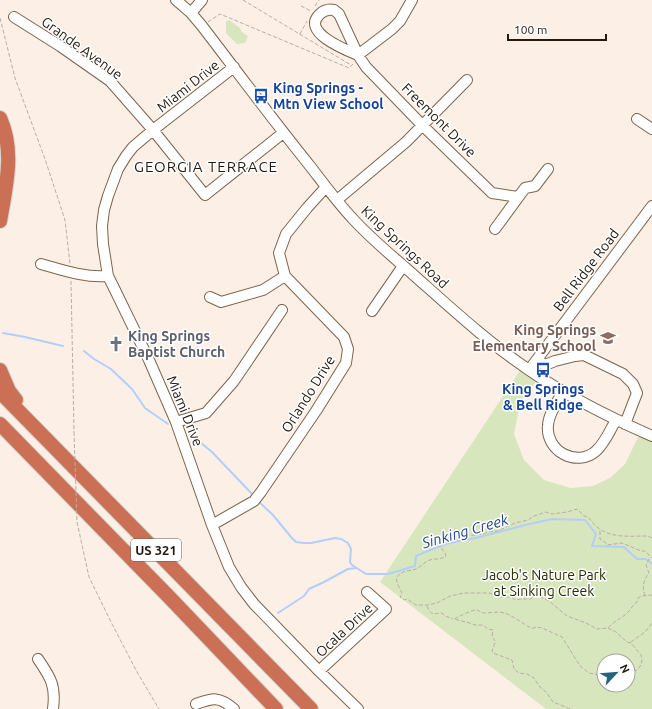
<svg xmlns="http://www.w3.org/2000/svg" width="652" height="709" font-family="Ubuntu,sans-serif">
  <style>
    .green { fill: #d8e6be; fill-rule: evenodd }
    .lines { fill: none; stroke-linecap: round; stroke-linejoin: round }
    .stream { stroke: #b2cefb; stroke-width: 2 }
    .minor-casing { stroke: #7d644d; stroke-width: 12 }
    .highway-casing { stroke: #d3d1cf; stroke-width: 16 }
    .path { stroke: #b9ada4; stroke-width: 1; stroke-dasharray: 4 2; stroke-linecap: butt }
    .minor { stroke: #fff; stroke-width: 10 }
    .highway { stroke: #cb7055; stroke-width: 14 }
    .path-bridge { stroke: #b9ada4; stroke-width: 1; stroke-dasharray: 4 2; stroke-linecap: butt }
    .labels { text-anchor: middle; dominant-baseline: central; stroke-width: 3; stroke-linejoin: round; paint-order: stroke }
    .shield { fill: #fff; stroke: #655e58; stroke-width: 1 }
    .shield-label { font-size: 13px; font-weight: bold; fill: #231910 }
    .street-label { font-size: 14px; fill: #231910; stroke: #fff }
    .transit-label { font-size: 14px; font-weight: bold; fill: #164399; stroke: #fff; text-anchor: start }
    .education-label { font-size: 14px; font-weight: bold; fill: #785e54; stroke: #fff; text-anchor: end }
    .worship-label { font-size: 14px; font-weight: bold; fill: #5b616d; stroke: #fff; text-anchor: start }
    .park-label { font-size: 14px; fill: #232f00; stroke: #fff }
    .neighbourhood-label { font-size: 15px; letter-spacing: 1px; fill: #231910; stroke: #fff }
    .water-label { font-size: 15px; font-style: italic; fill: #204788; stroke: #fff }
  </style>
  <rect width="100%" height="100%" fill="#fcf0e6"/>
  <path class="green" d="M 229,20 L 240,28 L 242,32 L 248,36 L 245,43 L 237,44 L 226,33 L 226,21 Z
    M 521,369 L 537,380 L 520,403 L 514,434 L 524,460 L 544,480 L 571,488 L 593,486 L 610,478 L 625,464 L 641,431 L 652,436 L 652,709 L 546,709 L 380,582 ZM 604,661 L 628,661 L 628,685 L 604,685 Z"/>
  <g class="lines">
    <path class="stream" d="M 3,333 L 25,337 L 63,346
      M 84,351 L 94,359 L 111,369 L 132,389 L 145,408 L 168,424
      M 189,433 L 212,452 L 254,496
      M 258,501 L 273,515 L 291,537 L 296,542 L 304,543 L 311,543 L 335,538 L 341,539 L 348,543 L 351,549 L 350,562 L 352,565 L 366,574 L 388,574 L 415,566 L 416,556 L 435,548 L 446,544 L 459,541 L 476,538 L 525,525 L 552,519 L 585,520 L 596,534 L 592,546 L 624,547 L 637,559 L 646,559 L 652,564
      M 278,613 L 304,596 L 309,589 L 324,582 L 348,569 L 356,568"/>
    <g class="minor-casing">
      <path id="minor" d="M 176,0 L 191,13 L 202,26 C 238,73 273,120 310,166 C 324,184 337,202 353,219 C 373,241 395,258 417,278 C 453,310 489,343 529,370 C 568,397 609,417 652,436
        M 412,0 L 400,21 L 392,29 L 358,55 C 346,50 300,32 320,14 C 324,10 329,9 334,10 L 339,14 L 358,55 L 366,67 L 422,125 L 492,193 L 518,197
        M 191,13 L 202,0
        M 14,17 L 60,46 L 110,81 L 153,130 L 205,195 L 283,133
        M 234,67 L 153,130 L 133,147 L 126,156 L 118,169 L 108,196 L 104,210 L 102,226 L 103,244 L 108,276 L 114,288 L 149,360 L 176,422 L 212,525 L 229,567 L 241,587 L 254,604 L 319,671 L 358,709
        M 637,119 L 652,129
        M 337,200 L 406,142 L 467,80
        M 495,229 L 525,188 L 535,186 L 548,169
        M 41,264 C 62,270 85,278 108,276
        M 210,297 L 221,302 L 263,290 L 285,276
        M 372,311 L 403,266
        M 537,360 L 545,365 L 555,361 L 575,356 L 584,355 L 623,374 L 633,384 L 637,393 L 625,424
        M 529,370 L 652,206
        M 563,392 C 557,402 549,413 548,425 C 545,451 577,468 596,451 C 605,443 610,430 616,420
        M 176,422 L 206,413 L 234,381 L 282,310
        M 212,525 L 254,501 L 261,492 L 316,411 L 346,363 L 348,349 L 344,337 L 285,276 L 279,253 L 286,234 L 307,208 L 326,187
        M 38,659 C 51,678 56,686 53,709
        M 319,671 L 386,609 L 367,592
        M 196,704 C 213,698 219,696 234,709"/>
    </g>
    <g class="highway-casing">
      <path id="highway" d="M 0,118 C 15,151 6,186 0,221
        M 0,370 L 9,391 L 16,400
        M 0,392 L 311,709
        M 0,424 L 171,599 L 276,709"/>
    </g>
    <path class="path" d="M 243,0 L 351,65
      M 301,6 L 311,11
      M 315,6 L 319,0
      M 0,18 L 15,78 L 45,159 L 65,220 L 70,264
      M 208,22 L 220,14 L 349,68 L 354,63
      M 300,34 L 307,21
      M 71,281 L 74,432
      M 77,522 L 89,577 L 111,622 L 137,672 L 159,709
      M 600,531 L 600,539 L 605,542 L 607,545 L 622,543 L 641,551 L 645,551 L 652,558
      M 652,538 L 647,536 C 629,536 607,539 594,524 C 592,522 590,519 588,517 L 584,516 L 577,509 L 567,512 L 552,514 L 546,512 L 534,516 L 528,520 L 515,523 L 498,531 L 488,532 L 483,534 L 467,536 L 460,540 L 448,539 L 442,542 L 440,546 L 445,553 L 446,556 C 441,560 436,558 430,560 C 425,561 421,567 416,569 C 408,572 403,569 396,578 L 398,585 L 402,593 L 400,597 L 404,600 L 407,599 L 416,605 L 427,605 L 437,603 L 450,596 L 464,593 L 489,593 L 500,597 L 510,597 L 516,600 L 521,599 L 530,599 L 537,595 L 549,601 L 567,616 L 586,623 L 597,629 L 608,628 C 614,621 619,620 626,614 C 631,610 632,605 637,602 L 638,598 L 642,596 L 652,595
      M 645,596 C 642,587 643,581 649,573 L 646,565 L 650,557
      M 427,606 C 431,615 432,614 442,613 L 445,616 L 453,619
      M 608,628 L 616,632 L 627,642 L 631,643 L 641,655 L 642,660 L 641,665 L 637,670 L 628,673
      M 631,642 L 645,632 L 652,623
      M 570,709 L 566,707 L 553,702 L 546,692 L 539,686 L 534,678 L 527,674 L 519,673 L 514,669 L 512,660 L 493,653 L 492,651 C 493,646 498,641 492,637 L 493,630 L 488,629 L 483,625 L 475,625 L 470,623 L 454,619 C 458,617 473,609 477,610 C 480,611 481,613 485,613 C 491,613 497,611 504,613 C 510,614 524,624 531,628 L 534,628 L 537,627 L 542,628 L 562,637 L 580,666 L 589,673 L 604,676"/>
    <use href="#minor" class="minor"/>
    <use href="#highway" class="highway"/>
    <path class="path-bridge" d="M 74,432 L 77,522"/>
  </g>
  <defs>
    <g id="bus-bare" transform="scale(1.2)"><path d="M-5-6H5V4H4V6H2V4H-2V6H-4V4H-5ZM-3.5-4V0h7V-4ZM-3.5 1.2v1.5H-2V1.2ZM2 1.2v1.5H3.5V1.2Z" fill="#1a4fb4" stroke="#fff" stroke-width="2.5" paint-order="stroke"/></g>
    <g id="school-bare" transform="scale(1.2)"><path d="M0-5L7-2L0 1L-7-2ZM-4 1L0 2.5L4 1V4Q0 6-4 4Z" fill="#8d6e63" stroke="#fff" stroke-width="2.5" paint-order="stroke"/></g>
    <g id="church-bare" transform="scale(1.2)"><path d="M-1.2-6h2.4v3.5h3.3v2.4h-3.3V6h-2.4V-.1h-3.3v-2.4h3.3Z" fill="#6b7280" stroke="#fff" stroke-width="2.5" paint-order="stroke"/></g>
  </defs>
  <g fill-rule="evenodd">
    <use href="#bus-bare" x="261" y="96"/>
    <use href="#school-bare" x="608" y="338"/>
    <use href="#church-bare" x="116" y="344"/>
    <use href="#bus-bare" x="543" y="370"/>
  </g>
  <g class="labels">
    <rect class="shield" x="131" y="539" width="50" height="22" rx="3"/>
    <g class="shield-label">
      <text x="156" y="550">US 321</text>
    </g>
    <g class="street-label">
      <text transform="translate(82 48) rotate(36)">Grande Avenue</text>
      <text transform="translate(188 86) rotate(-38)">Miami Drive</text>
      <text transform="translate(439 120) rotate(45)">Freemont Drive</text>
      <text transform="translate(405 247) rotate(43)">King Springs Road</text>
      <text transform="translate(586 270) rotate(-53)">Bell Ridge Road</text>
      <text transform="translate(308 394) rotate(-58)">Orlando Drive</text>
      <text transform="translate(185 411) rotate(68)">Miami Drive</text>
      <text transform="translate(344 630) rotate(-43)">Ocala Drive</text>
    </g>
    <g class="transit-label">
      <text x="273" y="88">King Springs -<tspan x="273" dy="16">Mtn View School</tspan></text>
      <text x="543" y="389" text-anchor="middle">King Springs<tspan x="543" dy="16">&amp; Bell Ridge</tspan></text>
    </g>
    <g class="education-label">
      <text x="596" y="330">King Springs<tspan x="596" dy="16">Elementary School</tspan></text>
    </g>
    <g class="worship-label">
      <text x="128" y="336">King Springs<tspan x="128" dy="16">Baptist Church</tspan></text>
    </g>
    <g class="park-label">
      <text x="544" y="575">Jacob's Nature Park<tspan x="544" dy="16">at Sinking Creek</tspan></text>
    </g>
    <g class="neighbourhood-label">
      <text x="206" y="166">GEORGIA TERRACE</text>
    </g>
    <g class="water-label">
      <text transform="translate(465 531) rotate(-16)">Sinking Creek</text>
    </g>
  </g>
  <g transform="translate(616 673) rotate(64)"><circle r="19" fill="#ffffff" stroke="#a7a39f"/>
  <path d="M0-3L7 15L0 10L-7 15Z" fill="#27637a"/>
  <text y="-6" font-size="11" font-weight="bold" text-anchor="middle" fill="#231910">N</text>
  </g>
  <path d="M508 34v6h98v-6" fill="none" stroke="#231910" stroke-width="2"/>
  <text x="514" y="34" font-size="12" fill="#231910" stroke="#ffffff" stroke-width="3" paint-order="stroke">100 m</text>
</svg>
